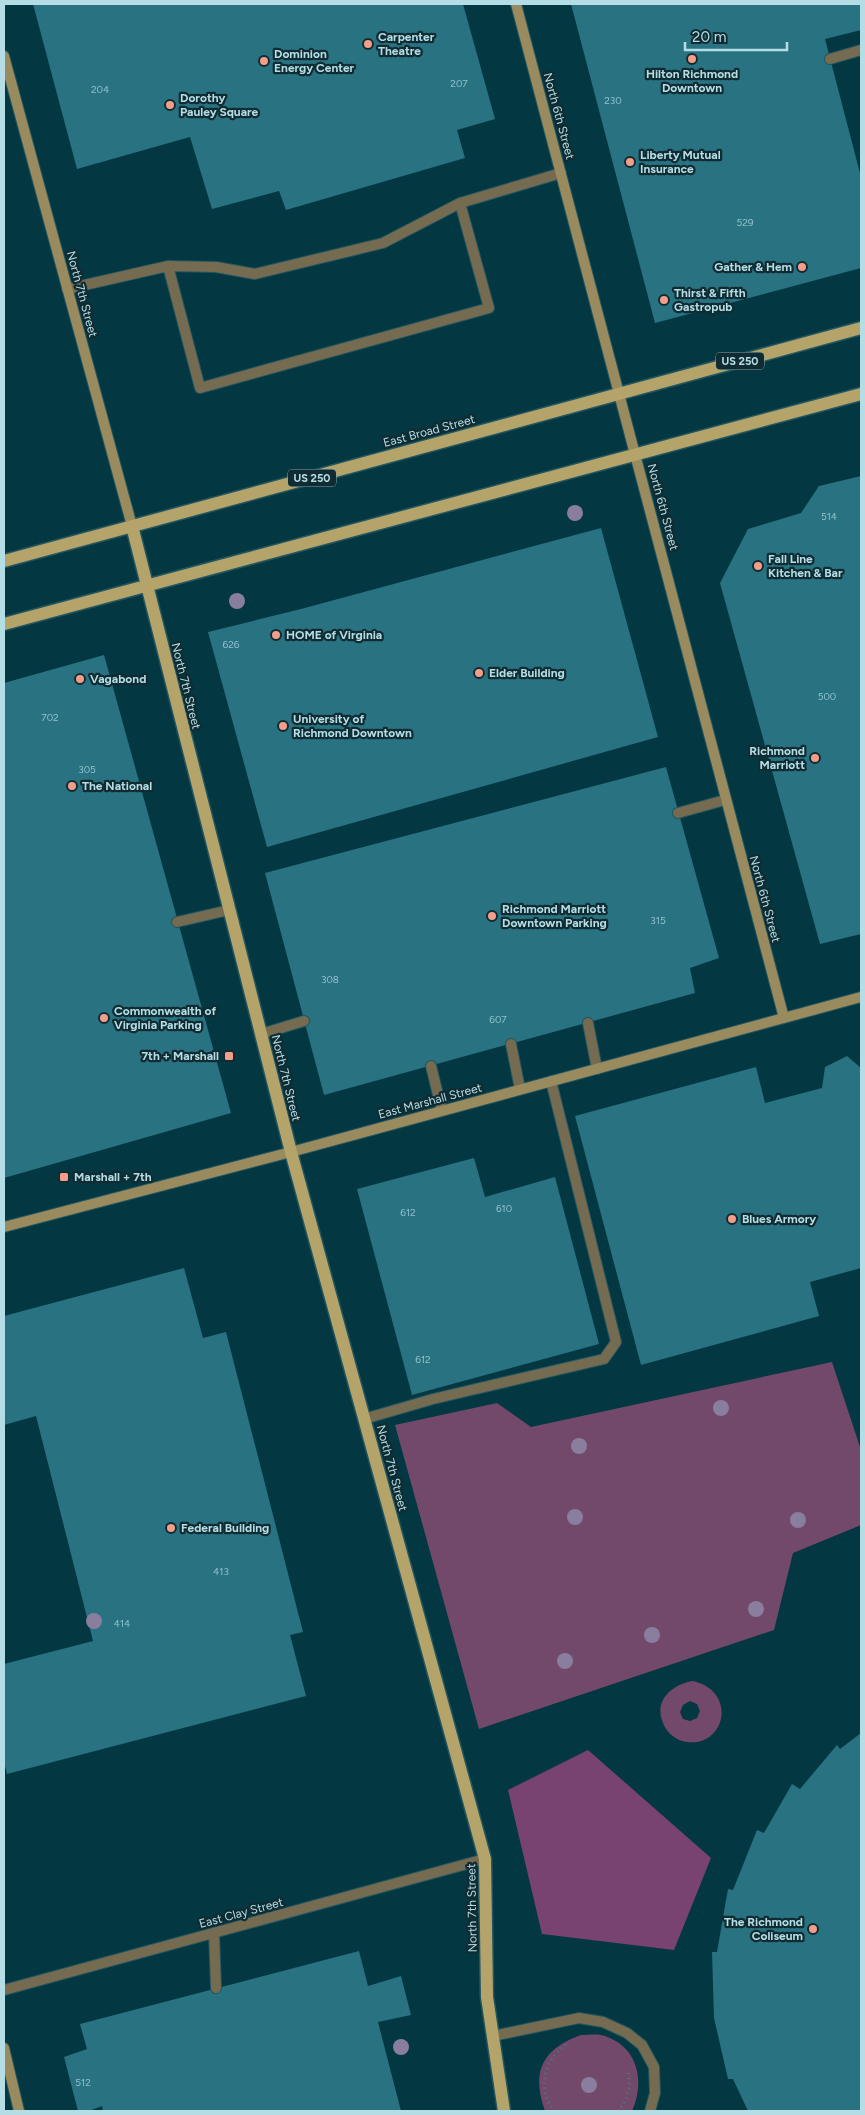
<svg xmlns="http://www.w3.org/2000/svg" width="865" height="2115" font-family="Figtree,sans-serif">
  <style>
    .green { fill: #72496b; fill-rule: evenodd }
    .forest { fill: #78436f }
    .building { fill: #287282 }
    .lines { fill: none; stroke-linecap: round; stroke-linejoin: round }
    .lane-casing { stroke: #235660; stroke-width: 12 }
    .street-casing { stroke: #235660; stroke-width: 12 }
    .secondary-casing { stroke: #235660; stroke-width: 12 }
    .primary-casing { stroke: #235660; stroke-width: 15 }
    .path { stroke: #4b7b85; stroke-width: 3; stroke-dasharray: 1 4; stroke-linecap: butt }
    .lane { stroke: #746b50; stroke-width: 10 }
    .street { stroke: #746b50; stroke-width: 10 }
    .secondary { stroke: #998b5e; stroke-width: 10 }
    .primary { stroke: #b5a469; stroke-width: 12 }
    .tree { fill: #897e9e }
    .poi-dot { fill: #f49e8a; stroke: #102c32; stroke-width: 2 }
    .labels { text-anchor: middle; dominant-baseline: central; stroke-width: 4.5; stroke-linejoin: round; paint-order: stroke }
    .number-label { font-size: 10px; fill: #91c2cd }
    .shield { fill: #102c32; stroke: #83a8b0; stroke-width: 1 }
    .shield-label { font-size: 11px; font-weight: bold; fill: #b4dde6 }
    .poi-label { font-size: 12px; font-weight: bold; fill: #b4dde6; stroke: #102c32; text-anchor: start }
    .street-label { font-size: 12px; fill: #b4dde6; stroke: #102c32 }
  </style>
  <rect width="100%" height="100%" fill="#033842"/>
  <path class="green" d="M 832,1362 L 861,1450 L 861,1525 L 793,1553 L 774,1630 L 479,1729 L 395,1425 L 497,1403 L 531,1427 Z
    M 693,1681 C 740,1692 724,1752 682,1741 C 673,1738 666,1731 663,1723 C 653,1700 673,1684 693,1681 ZM 690,1701 L 697,1704 L 700,1711 L 697,1718 L 690,1721 L 683,1719 L 680,1712 L 683,1705 Z
    M 581,2035 C 587,2035 595,2034 601,2035 C 637,2044 646,2080 632,2111 L 545,2111 C 531,2072 542,2049 581,2035 Z"/>
  <path class="forest" d="M 588,1750 L 711,1858 L 674,1950 L 542,1934 L 508,1790 Z"/>
  <path class="building" d="M 33,4 L 463,4 L 495,119 L 457,130 L 465,158 L 286,210 L 279,191 L 212,209 L 190,137 L 77,169 Z
    M 571,4 L 861,4 L 861,30 L 825,39 L 861,177 L 861,268 L 655,323 Z
    M 861,476 L 861,934 L 820,944 L 720,583 L 748,529 L 801,513 L 819,486 Z
    M 601,528 L 658,737 L 267,847 L 208,632 L 301,609 Z
    M 104,655 L 231,1113 L 4,1178 L 4,683 Z
    M 666,767 L 719,958 L 690,968 L 695,993 L 324,1095 L 265,873 Z
    M 847,1056 L 861,1068 L 861,1268 L 810,1282 L 819,1316 L 641,1365 L 575,1116 L 756,1067 L 765,1103 L 822,1088 L 825,1067 Z
    M 474,1158 L 485,1197 L 555,1177 L 599,1344 L 412,1395 L 357,1189 Z
    M 184,1268 L 203,1338 L 226,1332 L 303,1632 L 290,1635 L 306,1696 L 7,1774 L 4,1762 L 4,1664 L 93,1641 L 36,1416 L 4,1425 L 4,1316 Z
    M 861,1733 L 861,2111 L 748,2111 L 733,2079 L 728,2079 L 714,2018 L 712,1952 L 717,1952 L 728,1889 L 733,1890 L 757,1830 L 764,1833 L 792,1784 L 800,1789 L 837,1745 L 840,1749 Z
    M 359,1951 L 368,1986 L 401,1976 L 411,2015 L 378,2022 L 401,2111 L 103,2111 L 102,2106 L 89,2111 L 78,2111 L 64,2057 L 87,2049 L 80,2024 Z"/>
  <g class="lines">
    <g class="lane-casing">
      <path id="lane" d="M 830,59 L 861,50
        M 168,266 L 216,267 L 255,274 L 383,243 L 460,203
        M 67,289 L 168,266 L 200,388 L 489,308 L 460,203 L 561,173
        M 678,813 L 725,800
        M 177,922 L 229,910
        M 588,1023 L 597,1069
        M 261,1034 L 304,1021
        M 511,1044 L 520,1089
        M 431,1066 L 442,1111
        M 364,1419 L 433,1399 L 604,1359 L 616,1342 L 551,1081
        M 214,1933 L 216,1988
        M 493,2036 L 579,2018 L 603,2022 L 627,2033 L 642,2045 L 654,2067 L 655,2093 L 650,2111"/>
    </g>
    <g class="street-casing">
      <path id="street" d="M 4,1990 L 485,1859"/>
    </g>
    <g class="secondary-casing">
      <path id="secondary" d="M 516,4 L 784,1018
        M 4,56 L 132,526
        M 4,1227 L 291,1152 L 861,997
        M 4,2048 L 19,2111"/>
    </g>
    <g class="primary-casing">
      <path id="primary" d="M 132,526 L 291,1152 L 485,1859 L 487,1997 L 504,2111
        M 4,561 L 861,328
        M 4,624 L 861,394"/>
    </g>
    <path class="path" d="M 555,2111 C 536,2091 544,2059 566,2045
      M 618,2111 C 628,2100 632,2085 627,2070"/>
    <use href="#lane" class="lane"/>
    <use href="#street" class="street"/>
    <use href="#secondary" class="secondary"/>
    <use href="#primary" class="primary"/>
  </g>
  <g class="tree">
    <circle cx="575" cy="513" r="8"/>
    <circle cx="237" cy="601" r="8"/>
    <circle cx="721" cy="1408" r="8"/>
    <circle cx="579" cy="1446" r="8"/>
    <circle cx="575" cy="1517" r="8"/>
    <circle cx="798" cy="1520" r="8"/>
    <circle cx="756" cy="1609" r="8"/>
    <circle cx="94" cy="1621" r="8"/>
    <circle cx="652" cy="1635" r="8"/>
    <circle cx="565" cy="1661" r="8"/>
    <circle cx="401" cy="2047" r="8"/>
    <circle cx="589" cy="2085" r="8"/>
  </g>
  <g class="poi-dot">
    <circle cx="368" cy="44" r="5"/>
    <circle cx="692" cy="59" r="5"/>
    <circle cx="264" cy="61" r="5"/>
    <circle cx="170" cy="105" r="5"/>
    <circle cx="630" cy="162" r="5"/>
    <circle cx="802" cy="267" r="5"/>
    <circle cx="664" cy="300" r="5"/>
    <circle cx="758" cy="566" r="5"/>
    <circle cx="276" cy="635" r="5"/>
    <circle cx="479" cy="673" r="5"/>
    <circle cx="80" cy="679" r="5"/>
    <circle cx="283" cy="726" r="5"/>
    <circle cx="815" cy="758" r="5"/>
    <circle cx="72" cy="786" r="5"/>
    <circle cx="492" cy="916" r="5"/>
    <circle cx="104" cy="1018" r="5"/>
    <rect x="224" y="1051" width="10" height="10" rx="2.5"/>
    <rect x="59" y="1172" width="10" height="10" rx="2.5"/>
    <circle cx="732" cy="1219" r="5"/>
    <circle cx="171" cy="1528" r="5"/>
    <circle cx="813" cy="1929" r="5"/>
  </g>
  <g class="labels">
    <g class="number-label">
      <text x="459" y="83">207</text>
      <text x="100" y="89">204</text>
      <text x="613" y="100">230</text>
      <text x="745" y="222">529</text>
      <text x="829" y="516">514</text>
      <text x="231" y="644">626</text>
      <text x="827" y="696">500</text>
      <text x="50" y="717">702</text>
      <text x="87" y="769">305</text>
      <text x="658" y="920">315</text>
      <text x="330" y="979">308</text>
      <text x="498" y="1019">607</text>
      <text x="504" y="1208">610</text>
      <text x="408" y="1212">612</text>
      <text x="423" y="1359">612</text>
      <text x="221" y="1571">413</text>
      <text x="122" y="1623">414</text>
      <text x="83" y="2082">512</text>
    </g>
    <g class="shield">
      <rect x="716" y="352.5" width="48" height="17" rx="4"/>
      <rect x="288" y="469.5" width="48" height="17" rx="4"/>
    </g>
    <g class="shield-label">
      <text x="740" y="361">US 250</text>
      <text x="312" y="478">US 250</text>
    </g>
    <g class="poi-label">
      <text x="378" y="37">Carpenter<tspan x="378" dy="14">Theatre</tspan></text>
      <text x="274" y="54">Dominion<tspan x="274" dy="14">Energy Center</tspan></text>
      <text x="692" y="74" text-anchor="middle">Hilton Richmond<tspan x="692" dy="14">Downtown</tspan></text>
      <text x="180" y="98">Dorothy<tspan x="180" dy="14">Pauley Square</tspan></text>
      <text x="640" y="155">Liberty Mutual<tspan x="640" dy="14">Insurance</tspan></text>
      <text x="792" y="267" text-anchor="end">Gather &amp; Hem</text>
      <text x="674" y="293">Thirst &amp; Fifth<tspan x="674" dy="14">Gastropub</tspan></text>
      <text x="768" y="559">Fall Line<tspan x="768" dy="14">Kitchen &amp; Bar</tspan></text>
      <text x="286" y="635">HOME of Virginia</text>
      <text x="489" y="673">Elder Building</text>
      <text x="90" y="679">Vagabond</text>
      <text x="293" y="719">University of<tspan x="293" dy="14">Richmond Downtown</tspan></text>
      <text x="805" y="751" text-anchor="end">Richmond<tspan x="805" dy="14">Marriott</tspan></text>
      <text x="82" y="786">The National</text>
      <text x="502" y="909">Richmond Marriott<tspan x="502" dy="14">Downtown Parking</tspan></text>
      <text x="114" y="1011">Commonwealth of<tspan x="114" dy="14">Virginia Parking</tspan></text>
      <text x="219" y="1056" text-anchor="end">7th + Marshall</text>
      <text x="74" y="1177">Marshall + 7th</text>
      <text x="742" y="1219">Blues Armory</text>
      <text x="181" y="1528">Federal Building</text>
      <text x="803" y="1922" text-anchor="end">The Richmond<tspan x="803" dy="14">Coliseum</tspan></text>
    </g>
    <g class="street-label">
      <text transform="translate(559 116) rotate(75)">North 6th Street</text>
      <text transform="translate(82 294) rotate(75)">North 7th Street</text>
      <text transform="translate(429 431) rotate(-15)">East Broad Street</text>
      <text transform="translate(663 507) rotate(75)">North 6th Street</text>
      <text transform="translate(186 686) rotate(76)">North 7th Street</text>
      <text transform="translate(765 899) rotate(75)">North 6th Street</text>
      <text transform="translate(286 1078) rotate(76)">North 7th Street</text>
      <text transform="translate(430 1101) rotate(-15)">East Marshall Street</text>
      <text transform="translate(392 1468) rotate(75)">North 7th Street</text>
      <text transform="translate(472 1908) rotate(-91)">North 7th Street</text>
      <text transform="translate(241 1913) rotate(-15)">East Clay Street</text>
    </g>
  </g>
  <rect width="865" height="2115" fill="none" stroke="#b4dde6" stroke-width="10"/>
  <path d="M685 42v8h102v-8" fill="none" stroke="#b4dde6" stroke-width="2.5"/>
  <text x="692" y="42" font-size="15" fill="#b4dde6" stroke="#102c32" stroke-width="4" paint-order="stroke">20 m</text>
</svg>
